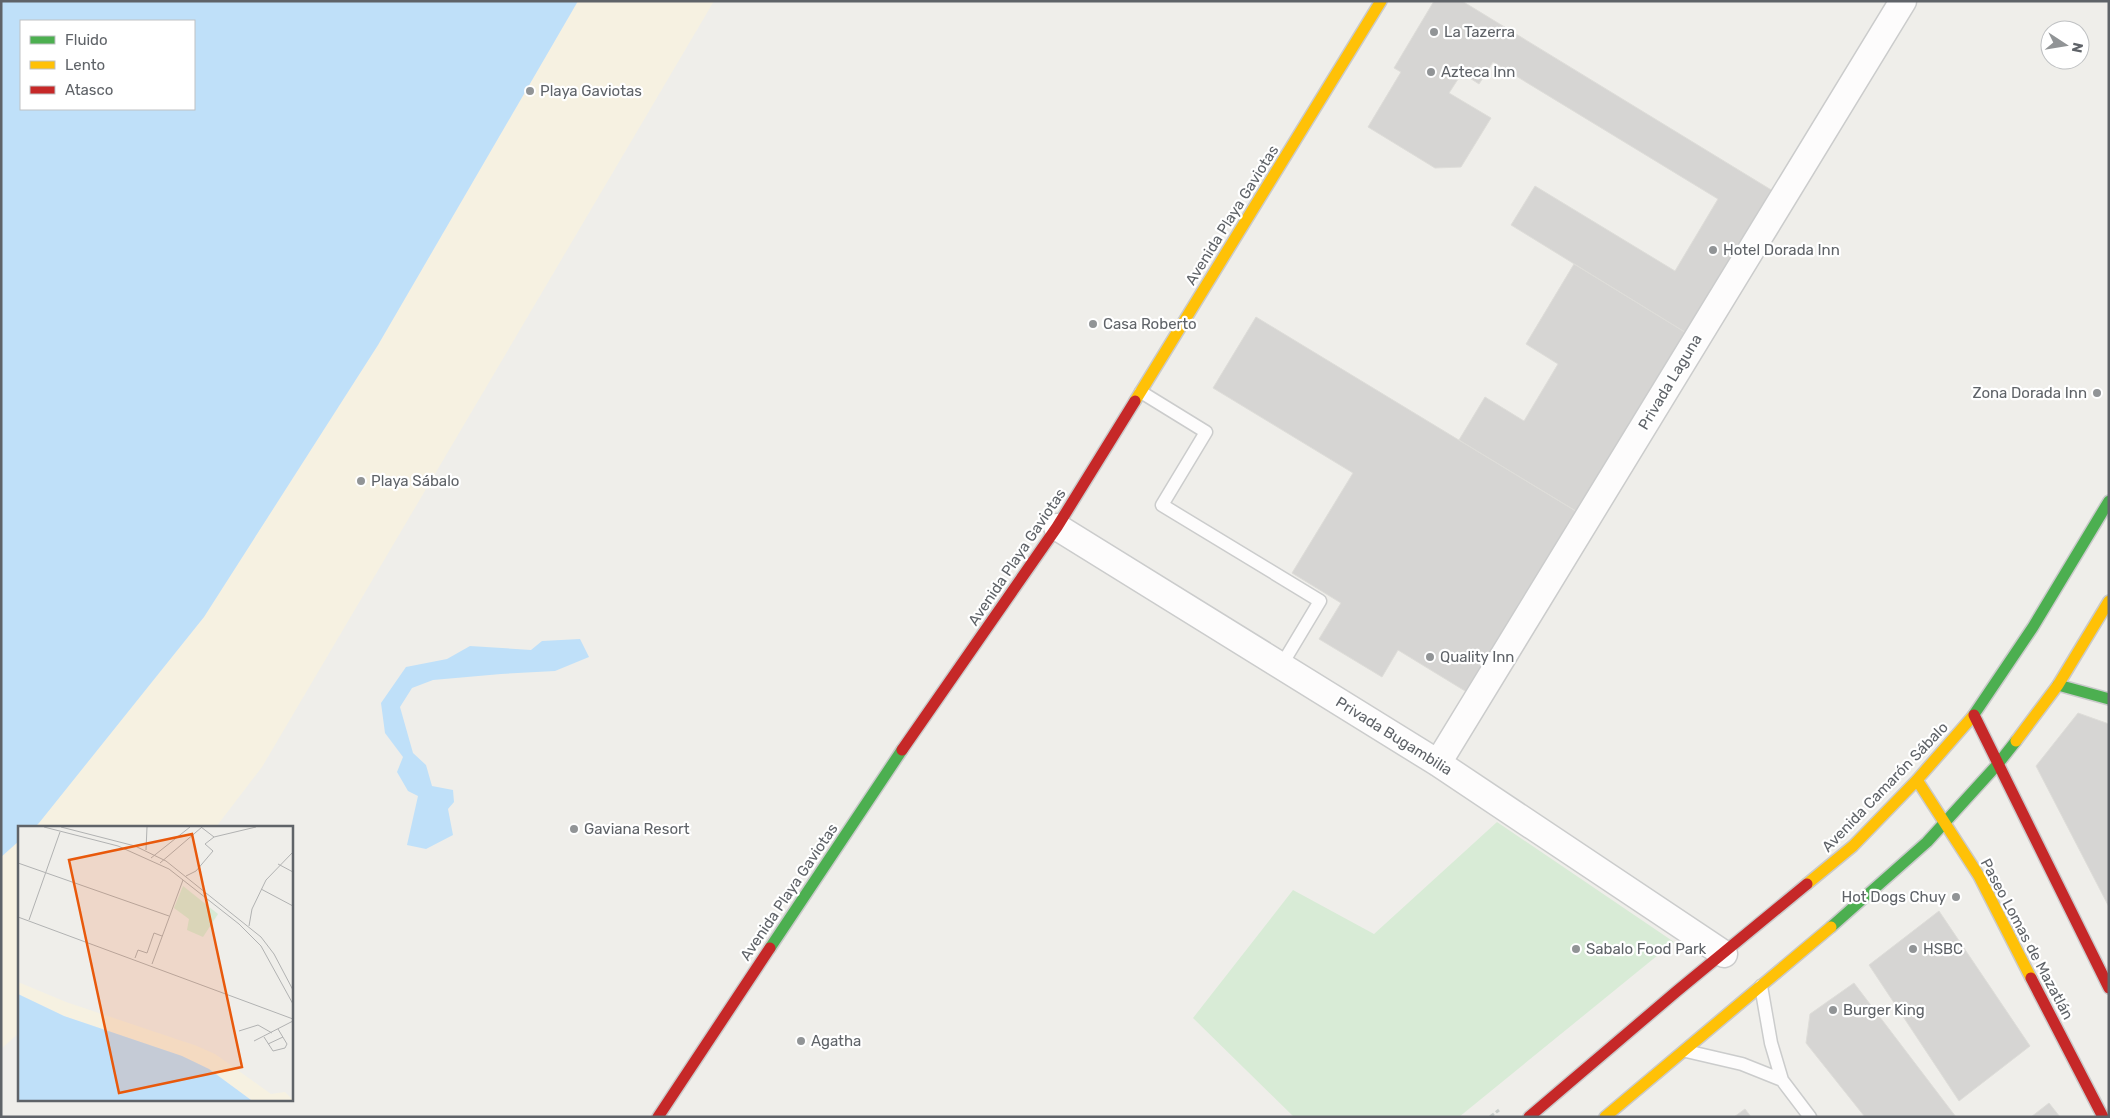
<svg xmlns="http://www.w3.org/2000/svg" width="2110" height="1118" font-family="Rubik,sans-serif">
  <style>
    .green { fill: #d8ebd6 }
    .sand { fill: #f6f1e1 }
    .water { fill: #bfe0f9; fill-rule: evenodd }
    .building { fill: #d6d5d3; stroke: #deddd9 }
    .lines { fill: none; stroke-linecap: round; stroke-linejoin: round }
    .lane-casing { stroke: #cbcccc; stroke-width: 15 }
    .street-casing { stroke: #cbcccc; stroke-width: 29 }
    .fast-casing { stroke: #cacacb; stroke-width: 14 }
    .slow-casing { stroke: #cacacb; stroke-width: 14 }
    .jam-casing { stroke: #cacacb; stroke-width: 14 }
    .path { stroke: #cacfcc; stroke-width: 3; stroke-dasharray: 5 2.5; stroke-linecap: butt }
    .lane { stroke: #fdfcfc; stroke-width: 12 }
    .street { stroke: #fdfcfc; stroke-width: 26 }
    .fast { stroke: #4caf50; stroke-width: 11 }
    .slow { stroke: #ffc107; stroke-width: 11 }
    .jam { stroke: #c62828; stroke-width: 11 }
    .poi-dot { fill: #919496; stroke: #fff; stroke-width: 2 }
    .labels { text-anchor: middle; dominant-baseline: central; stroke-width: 4.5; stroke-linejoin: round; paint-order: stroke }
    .poi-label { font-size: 15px; fill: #5f6368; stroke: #fff; text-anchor: start }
    .street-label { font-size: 15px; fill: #5f6368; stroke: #fff }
    .inset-road { fill: none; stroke: #b1b2b2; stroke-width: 1 }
    .view { fill: #e8590c; fill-opacity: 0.15; stroke: #e8590c; stroke-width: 2.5 }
    .inset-edge { fill: none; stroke: #5f6368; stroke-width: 2.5 }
  </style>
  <rect width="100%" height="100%" fill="#efeeea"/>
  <path class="green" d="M 1497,822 L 1674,942 L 1459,1117 L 1294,1117 L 1193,1018 L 1293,890 L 1374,934 Z"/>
  <path class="sand" d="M 578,1 L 714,1 L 262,767 L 216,827 L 35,827 L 204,617 L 378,345 Z
    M 19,841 L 19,1033 L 1,1049 L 1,857 Z"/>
  <path class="water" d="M 1,1 L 578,1 L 378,345 L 204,617 L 39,823 L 35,827 L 19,827 L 19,841 L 1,857 ZM 21,21 L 194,21 L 194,109 L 21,109 Z
    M 580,639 L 589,657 L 555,671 L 501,674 L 433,680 L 412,688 L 400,707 L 413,753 L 426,765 L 432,786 L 453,790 L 454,802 L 448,809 L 453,835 L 426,849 L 407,845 L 418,796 L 408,791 L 397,772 L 403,757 L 385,733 L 381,703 L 406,667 L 447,659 L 470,646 L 531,650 L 542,641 Z"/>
  <path class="building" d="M 1434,1 L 1462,1 L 1773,191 L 1688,334 L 1511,225 L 1535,186 L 1675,271 L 1718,199 L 1493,62 L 1479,84 L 1462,73 L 1449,93 L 1491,118 L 1461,167 L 1435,168 L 1368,127 L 1401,72 L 1394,68 Z
    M 1574,264 L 1688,334 L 1579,513 L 1459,440 L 1485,397 L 1524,421 L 1558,364 L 1526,344 Z
    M 1256,317 L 1579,513 L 1470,694 L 1398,650 L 1382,677 L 1319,639 L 1341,603 L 1292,573 L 1353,473 L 1213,388 Z
    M 2078,713 L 2109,724 L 2109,907 L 2036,766 Z
    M 1939,911 L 2030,1046 L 1959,1101 L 1869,965 Z
    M 1854,983 L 1956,1117 L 1865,1117 L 1806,1043 L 1810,1014 Z
    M 2049,1103 L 2060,1117 L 2031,1117 Z
    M 1745,1109 L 1751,1117 L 1734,1117 Z"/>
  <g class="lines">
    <g class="lane-casing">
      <path id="lane" d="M 1141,392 L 1206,432 L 1162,505 L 1320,601 L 1281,666
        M 1761,986 L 1771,1043 L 1782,1080 L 1810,1117
        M 1686,1051 L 1742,1064 L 1782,1080"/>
    </g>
    <g class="street-casing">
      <path id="street" d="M 1057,527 L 1438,763 L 1724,954
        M 1438,763 L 1903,1"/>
    </g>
    <g class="fast-casing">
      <path id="fast" d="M 2058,685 L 2109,699
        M 1973,716 L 2033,627 L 2109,501
        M 1831,927 L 1927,842 L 1997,765 L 2016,741
        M 770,948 L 902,750"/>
    </g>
    <g class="slow-casing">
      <path id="slow" d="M 1135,401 L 1381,1
        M 2016,741 L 2058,685 L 2109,601
        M 1917,780 L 1979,876 L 2031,978
        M 1807,884 L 1853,846 L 1917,780 L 1973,716
        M 1605,1117 L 1831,927"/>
    </g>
    <g class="jam-casing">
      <path id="jam" d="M 1974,715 L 2109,988
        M 902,750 L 1057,527 L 1135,401
        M 2031,978 L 2103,1117
        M 658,1117 L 770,948
        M 1529,1117 L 1677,991 L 1807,884"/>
    </g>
    <path class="path" d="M 1490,1117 L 1499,1110"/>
    <use href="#lane" class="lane"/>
    <use href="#street" class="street"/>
    <use href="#fast" class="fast"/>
    <use href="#slow" class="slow"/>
    <use href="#jam" class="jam"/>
  </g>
  <g class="poi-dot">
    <circle cx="1434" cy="32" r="5"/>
    <circle cx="1431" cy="72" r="5"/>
    <circle cx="530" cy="91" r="5"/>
    <circle cx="1713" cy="250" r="5"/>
    <circle cx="1093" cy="324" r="5"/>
    <circle cx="2097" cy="393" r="5"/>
    <circle cx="361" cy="481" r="5"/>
    <circle cx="1430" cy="657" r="5"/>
    <circle cx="574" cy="829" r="5"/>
    <circle cx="1956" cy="897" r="5"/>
    <circle cx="1576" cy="949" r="5"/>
    <circle cx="1913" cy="949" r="5"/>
    <circle cx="1833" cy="1010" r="5"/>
    <circle cx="801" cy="1041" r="5"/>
  </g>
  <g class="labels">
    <g class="poi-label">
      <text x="1444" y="32">La Tazerra</text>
      <text x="1441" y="72">Azteca Inn</text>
      <text x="540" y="91">Playa Gaviotas</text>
      <text x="1723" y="250">Hotel Dorada Inn</text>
      <text x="1103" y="324">Casa Roberto</text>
      <text x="2087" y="393" text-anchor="end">Zona Dorada Inn</text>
      <text x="371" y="481">Playa Sábalo</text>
      <text x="1440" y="657">Quality Inn</text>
      <text x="584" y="829">Gaviana Resort</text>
      <text x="1946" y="897" text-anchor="end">Hot Dogs Chuy</text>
      <text x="1586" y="949">Sabalo Food Park</text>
      <text x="1923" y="949">HSBC</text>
      <text x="1843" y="1010">Burger King</text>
      <text x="811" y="1041">Agatha</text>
    </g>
    <g class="street-label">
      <text transform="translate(1232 215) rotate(-58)">Avenida Playa Gaviotas</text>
      <text transform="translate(1670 382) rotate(-59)">Privada Laguna</text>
      <text transform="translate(1017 557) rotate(-56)">Avenida Playa Gaviotas</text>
      <text transform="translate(1394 736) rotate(32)">Privada Bugambilia</text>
      <text transform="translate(1885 787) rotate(-46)">Avenida Camarón Sábalo</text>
      <text transform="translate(789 892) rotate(-56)">Avenida Playa Gaviotas</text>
      <text transform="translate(2027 939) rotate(62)">Paseo Lomas de Mazatlán</text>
    </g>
  </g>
  <g transform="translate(18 826)">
    <rect width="275" height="275" fill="#efeeea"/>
    <path d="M 165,60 L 200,88 L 185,111 L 169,104 L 171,93 L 156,82 Z" fill="#d8ebd6"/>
    <path d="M 0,156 L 48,176 L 179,220 L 197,228 L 253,268 L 267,266 L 275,274 L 233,274 L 191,243 L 164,230 L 46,190 L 0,168 Z" fill="#f6f1e1"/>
    <path d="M 0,168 L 46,190 L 164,230 L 191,243 L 233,274 L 0,274 Z" fill="#bfe0f9"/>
    <path class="inset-road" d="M 26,1 L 100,20 L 151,43 L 221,98 L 243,120 L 275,178M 43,1 L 117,20 L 148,35 L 243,111 L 256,128 L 275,164M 183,1 L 196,11 L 238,1M 128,24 L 129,1M 133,32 L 172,1M 0,37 L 151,90M 142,37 L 184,1M 260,38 L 275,46M 168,50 L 178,45 L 195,25 L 187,18 L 196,11M 243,63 L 275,80M 0,91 L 275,193M 11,94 L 42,6M 231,100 L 234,83 L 248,54 L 275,26M 117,132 L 120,124 L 129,127 L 136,107 L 144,110M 134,138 L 165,54M 221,205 L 240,199 L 254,207M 246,211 L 255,225 L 267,222 L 269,218 L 260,203M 236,215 L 275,195M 250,218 L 265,211"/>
    <path class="view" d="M 174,8 L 224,241 L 101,267 L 51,34 Z"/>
    <rect width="275" height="275" class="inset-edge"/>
  </g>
  <rect width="2110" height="1118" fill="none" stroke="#5f6368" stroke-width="5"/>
  <rect x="20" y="20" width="175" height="90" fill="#ffffff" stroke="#bfc1c3"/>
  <rect x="30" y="36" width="25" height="8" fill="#4caf50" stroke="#bfc1c3"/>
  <text x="65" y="45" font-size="15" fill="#5f6368">Fluido</text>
  <rect x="30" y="61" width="25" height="8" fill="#ffc107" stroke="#bfc1c3"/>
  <text x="65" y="70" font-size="15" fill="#5f6368">Lento</text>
  <rect x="30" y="86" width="25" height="8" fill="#c62828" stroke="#bfc1c3"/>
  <text x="65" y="95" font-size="15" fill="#5f6368">Atasco</text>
  <g transform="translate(2065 45) rotate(102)"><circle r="24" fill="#ffffff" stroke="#bfc1c3"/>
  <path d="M0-4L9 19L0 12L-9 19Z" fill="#919496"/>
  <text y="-8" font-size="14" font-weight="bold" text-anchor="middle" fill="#5f6368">N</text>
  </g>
</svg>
